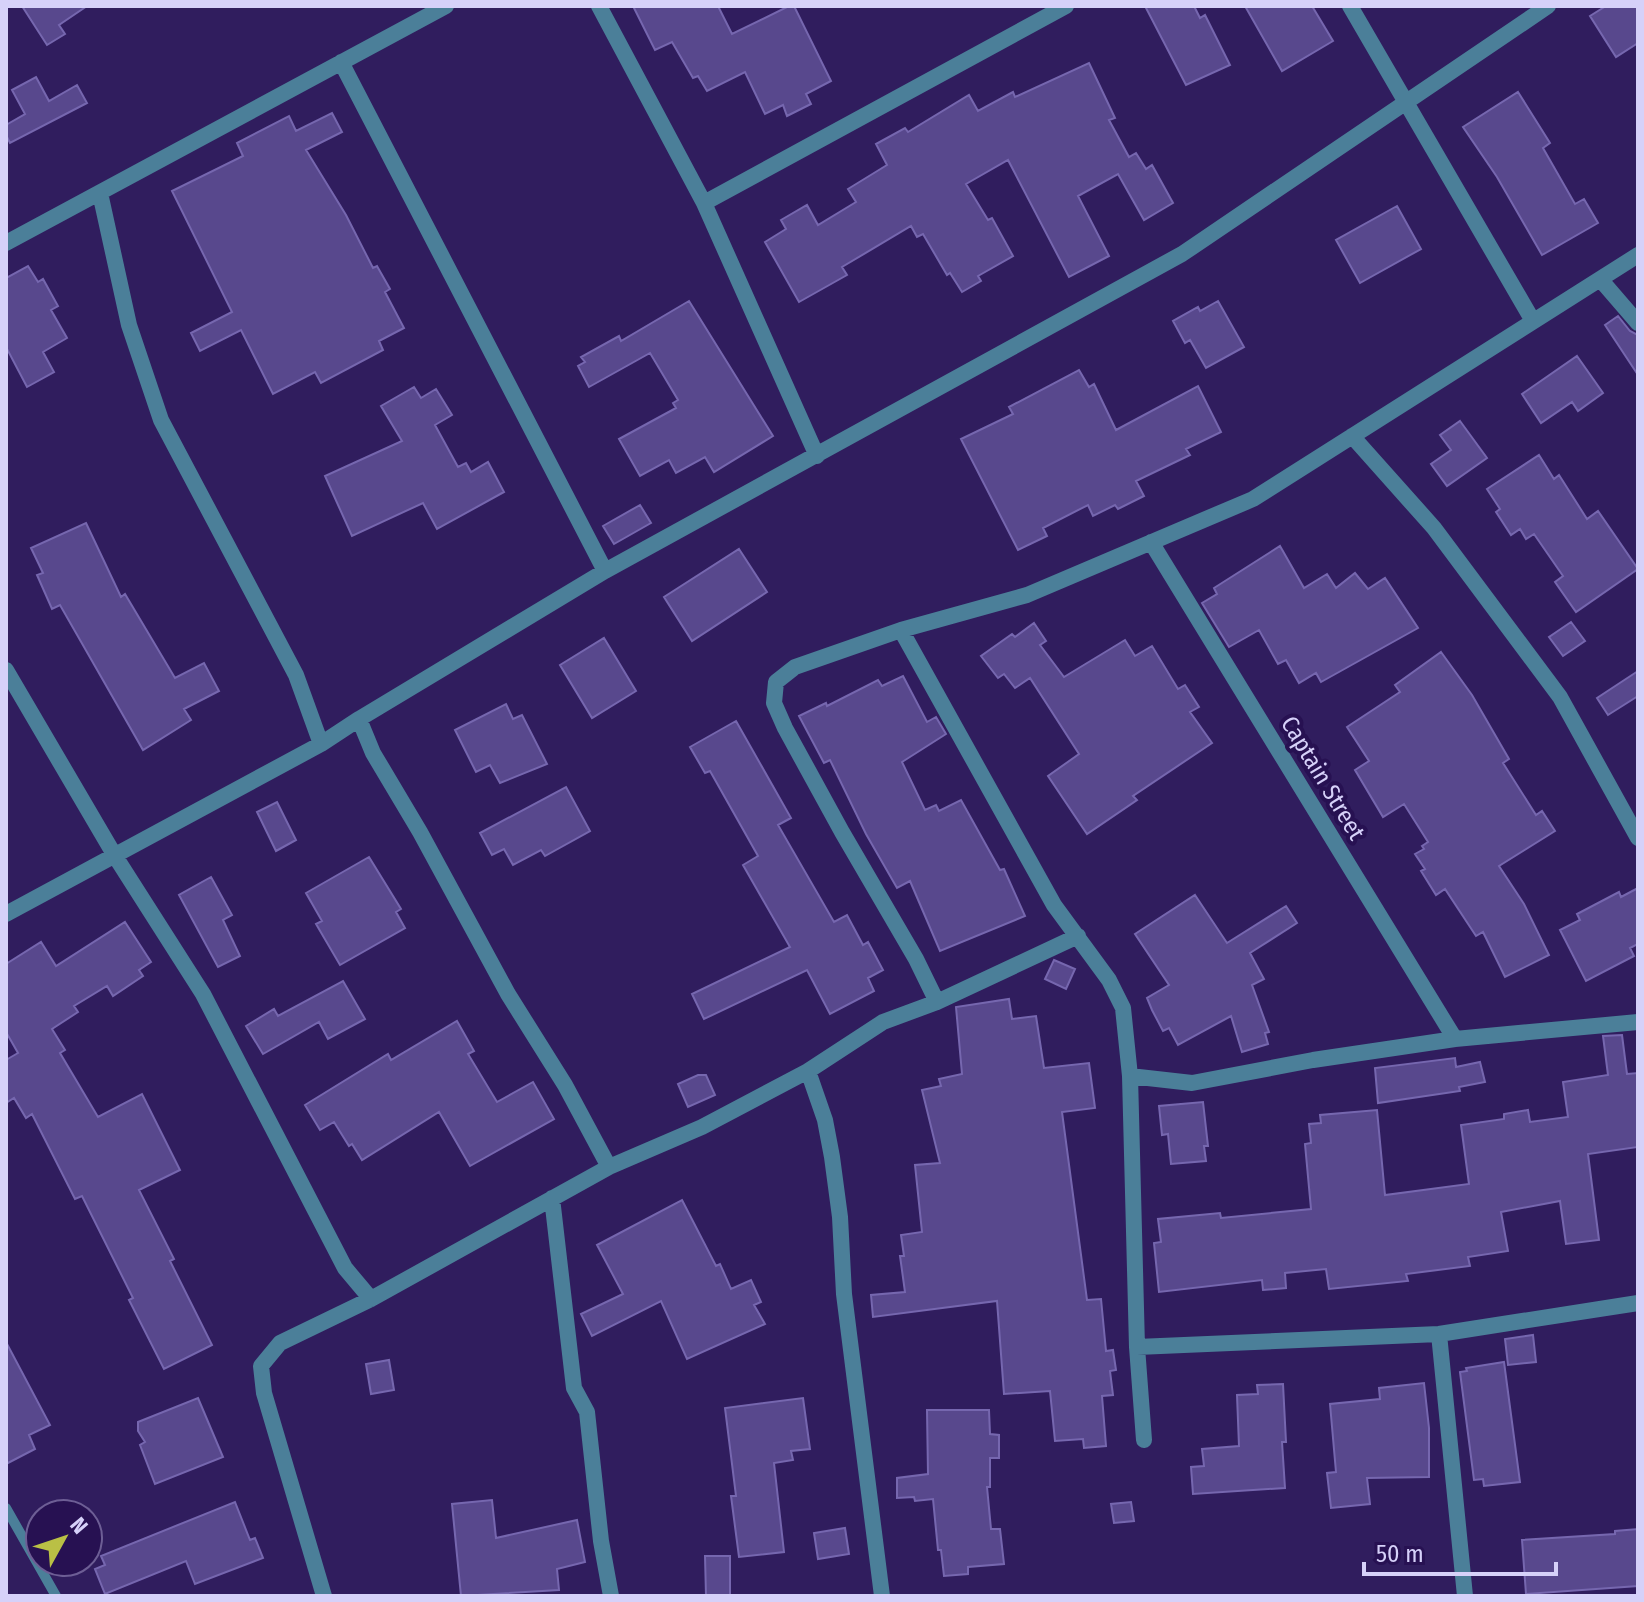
<svg xmlns="http://www.w3.org/2000/svg" width="1644" height="1602" font-family="'Fira Sans Condensed',sans-serif">
  <style>
    .building { fill: #58488d; stroke: #7667af; stroke-width: 2 }
    .lines { fill: none; stroke-linecap: round; stroke-linejoin: round }
    .service { stroke: #4b7f99; stroke-width: 10 }
    .minor { stroke: #4b7f99; stroke-width: 16 }
    .labels { text-anchor: middle; dominant-baseline: central; stroke-width: 8; stroke-linejoin: round; paint-order: stroke }
    .street-label { font-size: 24px; fill: #d6d1f9; stroke: #271152 }
  </style>
  <rect width="100%" height="100%" fill="#301d5e"/>
  <path class="building" d="M 22,6 L 87,6 L 59,25 L 65,34 L 47,45 Z
    M 633,6 L 718,6 L 732,34 L 789,6 L 794,6 L 831,81 L 806,94 L 811,104 L 787,116 L 783,105 L 765,114 L 745,72 L 707,91 L 698,76 L 693,78 L 672,42 L 655,50 Z
    M 1145,6 L 1194,6 L 1200,18 L 1205,15 L 1230,65 L 1186,85 Z
    M 1245,6 L 1312,6 L 1333,41 L 1282,71 Z
    M 1606,6 L 1638,6 L 1638,43 L 1616,57 L 1590,16 Z
    M 1089,63 L 1115,118 L 1109,120 L 1129,157 L 1136,153 L 1146,169 L 1152,165 L 1173,203 L 1144,220 L 1118,174 L 1078,196 L 1109,256 L 1069,277 L 1008,160 L 966,184 L 988,220 L 992,218 L 1013,256 L 978,276 L 981,281 L 962,292 L 950,273 L 947,275 L 923,234 L 917,237 L 911,226 L 842,267 L 847,275 L 799,302 L 765,242 L 786,229 L 781,220 L 807,205 L 818,225 L 856,202 L 848,189 L 887,165 L 876,144 L 905,128 L 908,132 L 969,95 L 978,111 L 1013,92 L 1015,97 Z
    M 36,77 L 49,101 L 77,85 L 87,103 L 10,143 L 6,135 L 6,125 L 25,114 L 12,90 Z
    M 1518,92 L 1550,143 L 1543,148 L 1575,204 L 1584,199 L 1598,223 L 1542,255 L 1497,177 L 1463,127 Z
    M 332,113 L 342,132 L 306,150 L 346,215 L 373,268 L 377,266 L 390,289 L 385,292 L 404,328 L 379,341 L 383,350 L 321,383 L 315,372 L 273,394 L 241,330 L 200,351 L 191,333 L 232,312 L 172,191 L 243,156 L 237,143 L 289,116 L 296,131 Z
    M 1397,206 L 1421,249 L 1360,283 L 1336,240 Z
    M 28,266 L 38,282 L 43,279 L 58,306 L 51,310 L 67,338 L 43,352 L 54,372 L 27,387 L 6,347 L 6,278 Z
    M 689,301 L 773,436 L 714,472 L 705,457 L 676,473 L 669,460 L 640,476 L 619,439 L 676,408 L 673,403 L 678,400 L 650,353 L 589,387 L 578,366 L 585,362 L 581,357 L 619,336 L 621,341 Z
    M 1218,301 L 1244,347 L 1206,368 L 1190,340 L 1185,343 L 1173,321 L 1198,307 L 1200,311 Z
    M 1618,316 L 1630,331 L 1638,335 L 1638,375 L 1605,325 Z
    M 1577,356 L 1603,393 L 1578,411 L 1572,402 L 1541,423 L 1522,394 Z
    M 1079,370 L 1089,387 L 1094,384 L 1116,430 L 1198,386 L 1221,432 L 1186,449 L 1190,455 L 1136,481 L 1144,496 L 1118,509 L 1115,505 L 1093,516 L 1088,505 L 1043,528 L 1047,536 L 1018,550 L 961,439 L 1013,414 L 1009,407 Z
    M 414,387 L 421,398 L 436,389 L 452,415 L 435,425 L 458,467 L 466,463 L 471,472 L 488,462 L 504,492 L 437,529 L 423,503 L 352,536 L 325,476 L 402,441 L 381,406 Z
    M 1460,421 L 1487,458 L 1447,486 L 1431,464 L 1451,450 L 1440,435 Z
    M 1539,455 L 1554,479 L 1559,475 L 1587,519 L 1598,511 L 1638,569 L 1576,612 L 1555,582 L 1563,576 L 1534,534 L 1526,539 L 1520,529 L 1511,535 L 1496,512 L 1500,509 L 1487,489 Z
    M 640,505 L 651,523 L 614,544 L 603,526 Z
    M 86,523 L 121,597 L 125,594 L 175,678 L 204,663 L 219,691 L 184,709 L 191,720 L 143,750 L 60,605 L 52,609 L 37,575 L 43,573 L 31,548 Z
    M 1280,546 L 1304,588 L 1327,574 L 1336,588 L 1355,573 L 1368,589 L 1385,578 L 1418,628 L 1321,682 L 1316,673 L 1299,683 L 1286,660 L 1278,664 L 1259,630 L 1229,647 L 1202,603 L 1217,594 L 1214,588 Z
    M 739,549 L 767,592 L 692,641 L 664,597 Z
    M 1571,622 L 1585,641 L 1563,656 L 1549,637 Z
    M 1034,623 L 1046,641 L 1040,645 L 1064,677 L 1125,640 L 1135,656 L 1152,646 L 1178,689 L 1185,685 L 1199,707 L 1190,712 L 1212,743 L 1133,796 L 1137,800 L 1087,834 L 1048,776 L 1079,754 L 1030,678 L 1015,688 L 1004,674 L 998,678 L 981,656 L 1012,634 L 1015,637 Z
    M 604,638 L 636,691 L 592,718 L 560,665 Z
    M 1441,652 L 1472,695 L 1509,759 L 1503,763 L 1536,815 L 1542,811 L 1555,831 L 1499,866 L 1524,904 L 1549,955 L 1505,977 L 1483,932 L 1476,936 L 1445,889 L 1436,895 L 1421,871 L 1425,869 L 1415,854 L 1424,849 L 1422,846 L 1428,842 L 1404,804 L 1383,817 L 1355,770 L 1369,761 L 1347,727 L 1400,692 L 1395,685 Z
    M 1638,671 L 1638,696 L 1608,715 L 1597,698 Z
    M 903,676 L 927,722 L 936,717 L 946,734 L 902,762 L 925,810 L 936,805 L 939,811 L 961,800 L 1000,870 L 1004,869 L 1025,916 L 940,951 L 910,881 L 897,888 L 866,834 L 830,760 L 824,763 L 799,716 L 826,703 L 827,706 L 878,680 L 882,686 Z
    M 506,704 L 513,719 L 522,715 L 547,764 L 500,783 L 490,765 L 476,772 L 455,730 Z
    M 736,721 L 791,818 L 778,825 L 834,922 L 847,915 L 863,945 L 868,942 L 883,970 L 868,978 L 874,991 L 830,1014 L 807,970 L 704,1019 L 692,994 L 790,947 L 743,865 L 758,856 L 710,771 L 705,773 L 690,747 Z
    M 566,787 L 590,831 L 545,856 L 541,850 L 513,865 L 504,849 L 492,855 L 480,833 Z
    M 277,802 L 296,840 L 276,851 L 257,812 Z
    M 369,857 L 401,909 L 396,912 L 405,928 L 340,965 L 316,924 L 322,921 L 306,893 Z
    M 211,877 L 232,915 L 223,920 L 240,956 L 218,967 L 179,895 Z
    M 1638,888 L 1638,944 L 1630,948 L 1634,956 L 1586,981 L 1560,930 L 1580,920 L 1577,914 L 1619,892 L 1621,897 Z
    M 1195,895 L 1227,943 L 1286,906 L 1297,923 L 1250,953 L 1264,979 L 1252,985 L 1269,1032 L 1265,1033 L 1268,1044 L 1242,1052 L 1231,1016 L 1178,1045 L 1169,1028 L 1163,1031 L 1152,1010 L 1147,998 L 1169,985 L 1135,934 Z
    M 125,922 L 151,962 L 139,970 L 143,976 L 113,996 L 107,986 L 74,1006 L 78,1012 L 52,1029 L 65,1050 L 60,1053 L 98,1117 L 142,1094 L 180,1170 L 139,1190 L 174,1259 L 170,1261 L 212,1345 L 164,1369 L 129,1300 L 133,1298 L 82,1196 L 75,1199 L 32,1114 L 26,1118 L 14,1098 L 6,1103 L 6,1060 L 18,1053 L 6,1032 L 6,964 L 41,942 L 56,966 Z
    M 1054,960 L 1075,969 L 1066,989 L 1045,979 Z
    M 343,981 L 365,1019 L 328,1039 L 319,1022 L 263,1054 L 246,1026 L 274,1009 L 278,1016 Z
    M 1009,999 L 1012,1019 L 1036,1016 L 1044,1068 L 1089,1063 L 1095,1108 L 1062,1112 L 1087,1300 L 1101,1299 L 1106,1351 L 1113,1350 L 1116,1370 L 1110,1371 L 1113,1395 L 1102,1396 L 1106,1446 L 1084,1448 L 1083,1439 L 1055,1441 L 1050,1391 L 1004,1394 L 997,1301 L 873,1317 L 871,1295 L 905,1292 L 900,1256 L 904,1256 L 901,1235 L 922,1232 L 915,1165 L 940,1163 L 922,1090 L 941,1086 L 939,1079 L 962,1074 L 956,1007 Z
    M 457,1021 L 474,1051 L 468,1054 L 497,1102 L 533,1082 L 554,1119 L 470,1166 L 439,1112 L 362,1160 L 352,1144 L 349,1146 L 334,1122 L 320,1130 L 305,1105 L 388,1054 L 391,1060 Z
    M 1622,1035 L 1627,1074 L 1638,1073 L 1638,1147 L 1588,1154 L 1599,1240 L 1566,1244 L 1560,1201 L 1501,1212 L 1508,1251 L 1468,1257 L 1470,1266 L 1406,1274 L 1408,1281 L 1329,1289 L 1326,1269 L 1285,1273 L 1286,1288 L 1263,1290 L 1262,1280 L 1159,1292 L 1154,1243 L 1161,1242 L 1158,1219 L 1220,1213 L 1221,1218 L 1311,1209 L 1305,1144 L 1311,1143 L 1309,1124 L 1321,1123 L 1320,1115 L 1377,1110 L 1385,1195 L 1469,1184 L 1461,1125 L 1504,1119 L 1504,1114 L 1528,1110 L 1530,1122 L 1568,1117 L 1563,1082 L 1608,1075 L 1603,1036 Z
    M 1455,1058 L 1456,1067 L 1480,1062 L 1485,1082 L 1459,1087 L 1460,1091 L 1378,1103 L 1375,1068 Z
    M 698,1075 L 706,1075 L 715,1095 L 688,1107 L 678,1084 Z
    M 1203,1102 L 1208,1146 L 1204,1146 L 1206,1161 L 1171,1164 L 1168,1134 L 1162,1135 L 1159,1106 Z
    M 682,1200 L 716,1266 L 720,1264 L 731,1289 L 751,1280 L 761,1302 L 754,1305 L 765,1324 L 687,1359 L 661,1301 L 592,1336 L 581,1314 L 623,1294 L 597,1245 Z
    M 1533,1335 L 1536,1362 L 1508,1365 L 1505,1339 Z
    M 6,1342 L 50,1425 L 29,1435 L 35,1449 L 6,1464 Z
    M 389,1360 L 394,1390 L 371,1394 L 366,1364 Z
    M 1504,1362 L 1520,1482 L 1484,1486 L 1483,1479 L 1474,1480 L 1460,1372 L 1467,1371 L 1466,1368 Z
    M 1424,1383 L 1429,1428 L 1429,1477 L 1367,1478 L 1370,1504 L 1331,1508 L 1327,1473 L 1336,1472 L 1330,1404 L 1380,1399 L 1379,1388 Z
    M 1283,1384 L 1286,1442 L 1282,1442 L 1285,1488 L 1193,1494 L 1191,1467 L 1204,1466 L 1202,1449 L 1239,1446 L 1237,1395 L 1258,1394 L 1257,1385 Z
    M 198,1398 L 223,1457 L 155,1484 L 140,1445 L 145,1442 L 138,1431 L 138,1422 Z
    M 803,1398 L 810,1449 L 791,1451 L 793,1460 L 774,1463 L 784,1552 L 739,1557 L 731,1496 L 736,1496 L 725,1408 Z
    M 927,1410 L 989,1410 L 990,1434 L 999,1435 L 999,1458 L 990,1458 L 990,1487 L 987,1487 L 991,1529 L 1000,1529 L 1004,1564 L 968,1567 L 968,1574 L 944,1576 L 941,1550 L 938,1550 L 933,1499 L 915,1501 L 914,1497 L 897,1498 L 897,1478 L 928,1474 Z
    M 492,1500 L 496,1538 L 577,1520 L 585,1562 L 557,1569 L 559,1590 L 461,1596 L 452,1504 Z
    M 235,1502 L 250,1540 L 255,1538 L 263,1558 L 195,1584 L 186,1561 L 105,1594 L 95,1569 L 105,1565 L 101,1556 Z
    M 1131,1502 L 1134,1521 L 1114,1523 L 1111,1504 Z
    M 845,1528 L 849,1554 L 818,1559 L 814,1533 Z
    M 1638,1529 L 1638,1586 L 1526,1594 L 1522,1540 L 1615,1534 L 1615,1531 Z
    M 705,1556 L 730,1556 L 730,1596 L 706,1596 Z"/>
  <g class="lines">
    <path class="service" d="M 6,1508 L 56,1596"/>
    <path class="minor" d="M 599,6 L 704,203 L 817,456
      M 1350,6 L 1533,321
      M 341,62 L 605,571
      M 100,193 L 129,325 L 161,420 L 296,675 L 321,744
      M 704,203 L 1066,6
      M 6,243 L 446,6
      M 1600,279 L 1638,323
      M 1352,436 L 1434,528 L 1560,697 L 1638,838
      M 1151,542 L 1455,1039
      M 901,630 L 1054,905 L 1109,980 L 1123,1008 L 1130,1076 L 1137,1347 L 1144,1440
      M 6,670 L 115,856 L 203,994 L 345,1268 L 371,1299
      M 359,719 L 373,753 L 420,832 L 508,994 L 565,1085 L 609,1167 L 702,1127 L 808,1071 L 825,1120 L 832,1157 L 840,1217 L 844,1294 L 882,1596
      M 6,914 L 321,744 L 359,719 L 605,571 L 1182,254 L 1548,6
      M 937,1002 L 916,959 L 842,832 L 785,728 L 774,703 L 776,682 L 795,667 L 901,630 L 1027,595 L 1253,499 L 1638,255
      M 808,1071 L 883,1022 L 937,1002 L 1078,936
      M 1130,1076 L 1192,1083 L 1313,1060 L 1455,1039 L 1638,1022
      M 552,1198 L 574,1388 L 587,1412 L 601,1541 L 611,1596
      M 1439,1334 L 1465,1596
      M 1137,1347 L 1439,1334 L 1638,1303
      M 324,1596 L 264,1393 L 261,1366 L 280,1343 L 371,1299 L 609,1167"/>
  </g>
  <g class="labels">
    <g class="street-label">
      <text transform="translate(1323 778) rotate(59)">Captain Street</text>
    </g>
  </g>
  <rect width="1644" height="1602" fill="none" stroke="#d6d1f9" stroke-width="16"/>
  <g transform="translate(64 1538) rotate(50)"><circle r="38" fill="#271152" stroke="#6d5e95" stroke-width="2"/>
  <path d="M0-6L14 30L0 20L-14 30Z" fill="#bac045"/>
  <text y="-12" font-size="22" font-weight="bold" text-anchor="middle" fill="#d6d1f9">N</text>
  </g>
  <path d="M1364 1562v12h192v-12" fill="none" stroke="#d6d1f9" stroke-width="4"/>
  <text x="1376" y="1562" font-size="24" fill="#d6d1f9" stroke="#271152" stroke-width="6" paint-order="stroke">50 m</text>
</svg>
